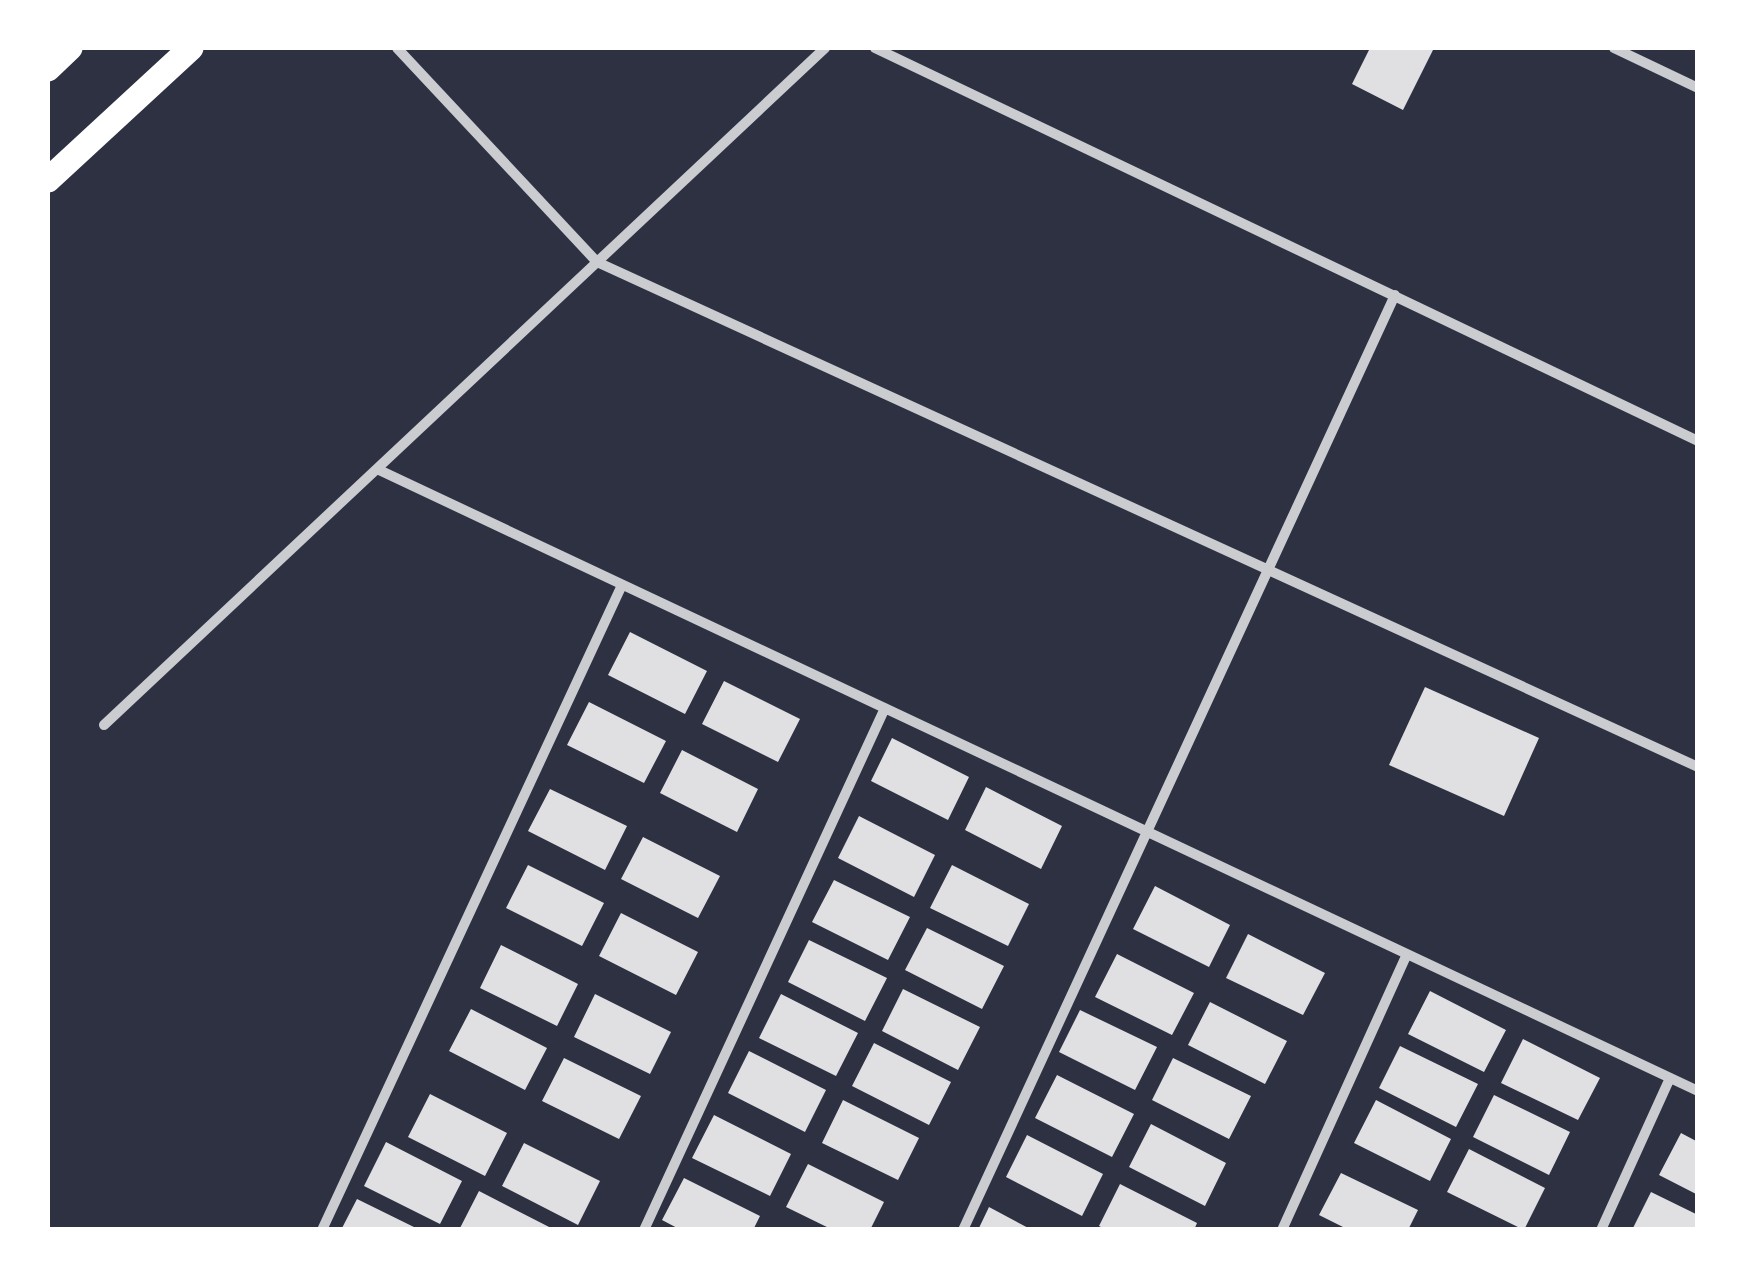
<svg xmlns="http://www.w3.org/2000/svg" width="1745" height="1277" font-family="'IBM Plex Sans',sans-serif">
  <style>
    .building { fill: #e0e0e3 }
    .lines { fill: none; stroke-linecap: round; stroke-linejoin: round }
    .minor { stroke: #caccd0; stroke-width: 10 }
    .primary { stroke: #fff; stroke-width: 25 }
  </style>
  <rect width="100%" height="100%" fill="#2d3142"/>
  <path class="building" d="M 1370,48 L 1434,48 L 1403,110 L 1352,84 Z
    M 630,632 L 707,671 L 685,714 L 608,675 Z
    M 724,681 L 800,719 L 778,762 L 702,724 Z
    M 1425,687 L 1539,738 L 1504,816 L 1389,765 Z
    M 589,702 L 666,741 L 644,783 L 567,745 Z
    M 892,738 L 969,777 L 948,820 L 871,781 Z
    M 682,750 L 758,789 L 737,832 L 660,793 Z
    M 986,787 L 1062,826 L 1041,869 L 965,830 Z
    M 550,789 L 627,826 L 605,870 L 528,831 Z
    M 859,816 L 935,855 L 914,897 L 838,858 Z
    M 643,837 L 720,876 L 698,918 L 621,879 Z
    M 528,865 L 604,903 L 582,946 L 506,908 Z
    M 952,865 L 1029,904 L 1008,946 L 930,908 Z
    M 834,880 L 910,917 L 888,960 L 812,922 Z
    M 1155,886 L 1230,925 L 1209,967 L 1133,929 Z
    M 621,913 L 698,952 L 676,995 L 599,956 Z
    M 927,928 L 1004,966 L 982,1009 L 905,970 Z
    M 1248,934 L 1325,973 L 1303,1015 L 1226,978 Z
    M 809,940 L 887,978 L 865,1021 L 788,982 Z
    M 501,945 L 578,984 L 557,1026 L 480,988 Z
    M 1117,954 L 1194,993 L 1172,1035 L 1095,997 Z
    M 903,989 L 980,1027 L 958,1070 L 882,1031 Z
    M 1430,991 L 1506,1030 L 1484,1072 L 1408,1034 Z
    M 595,994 L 671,1032 L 650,1074 L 574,1037 Z
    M 781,994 L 858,1033 L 836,1076 L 759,1038 Z
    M 1210,1002 L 1287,1041 L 1265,1084 L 1188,1045 Z
    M 471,1009 L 547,1048 L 525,1090 L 449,1051 Z
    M 1080,1010 L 1157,1047 L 1135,1090 L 1059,1052 Z
    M 1523,1039 L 1600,1078 L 1578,1120 L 1501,1083 Z
    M 874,1043 L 951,1082 L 929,1125 L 852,1086 Z
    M 1400,1046 L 1478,1084 L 1456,1127 L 1379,1088 Z
    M 749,1051 L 826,1090 L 805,1132 L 728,1093 Z
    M 564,1058 L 641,1096 L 619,1139 L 542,1101 Z
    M 1173,1058 L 1251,1096 L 1229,1139 L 1152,1100 Z
    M 1057,1075 L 1134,1114 L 1112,1157 L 1035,1118 Z
    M 430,1094 L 507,1133 L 485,1176 L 408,1137 Z
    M 1494,1095 L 1570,1132 L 1549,1175 L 1473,1137 Z
    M 843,1100 L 919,1138 L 898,1180 L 822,1143 Z
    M 1376,1100 L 1451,1139 L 1430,1181 L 1354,1143 Z
    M 714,1115 L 791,1154 L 770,1196 L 692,1158 Z
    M 1151,1124 L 1226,1163 L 1205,1206 L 1129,1167 Z
    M 1681,1133 L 1698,1142 L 1698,1195 L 1659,1175 Z
    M 1027,1135 L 1103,1174 L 1082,1216 L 1006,1177 Z
    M 386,1142 L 462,1181 L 440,1224 L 364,1186 Z
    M 524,1143 L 600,1181 L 578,1225 L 502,1186 Z
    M 1469,1149 L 1545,1188 L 1524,1230 L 1447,1192 Z
    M 808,1164 L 884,1202 L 870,1230 L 833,1230 L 786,1207 Z
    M 1341,1173 L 1418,1210 L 1408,1230 L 1349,1230 L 1319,1215 Z
    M 684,1178 L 760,1216 L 753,1230 L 681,1230 L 662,1220 Z
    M 1120,1184 L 1197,1223 L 1194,1230 L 1107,1230 L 1099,1226 Z
    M 479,1191 L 555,1230 L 459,1230 Z
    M 1651,1192 L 1698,1215 L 1698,1230 L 1632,1230 Z
    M 357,1199 L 420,1230 L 341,1230 Z
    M 989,1207 L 1032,1230 L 978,1230 Z"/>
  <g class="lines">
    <path class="minor" d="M 397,48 L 597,262 L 1698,767
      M 875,48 L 1698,441
      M 1614,48 L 1698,88
      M 377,469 L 1698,1091
      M 104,725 L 825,48
      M 322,1230 L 622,585
      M 644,1230 L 885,708
      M 963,1230 L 1395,295
      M 1282,1230 L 1407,954
      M 1601,1230 L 1670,1078"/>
    <path class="primary" d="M 48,69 L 70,48
      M 48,180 L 191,48"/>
  </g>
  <rect width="1745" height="1277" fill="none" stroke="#ffffff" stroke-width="100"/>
</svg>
